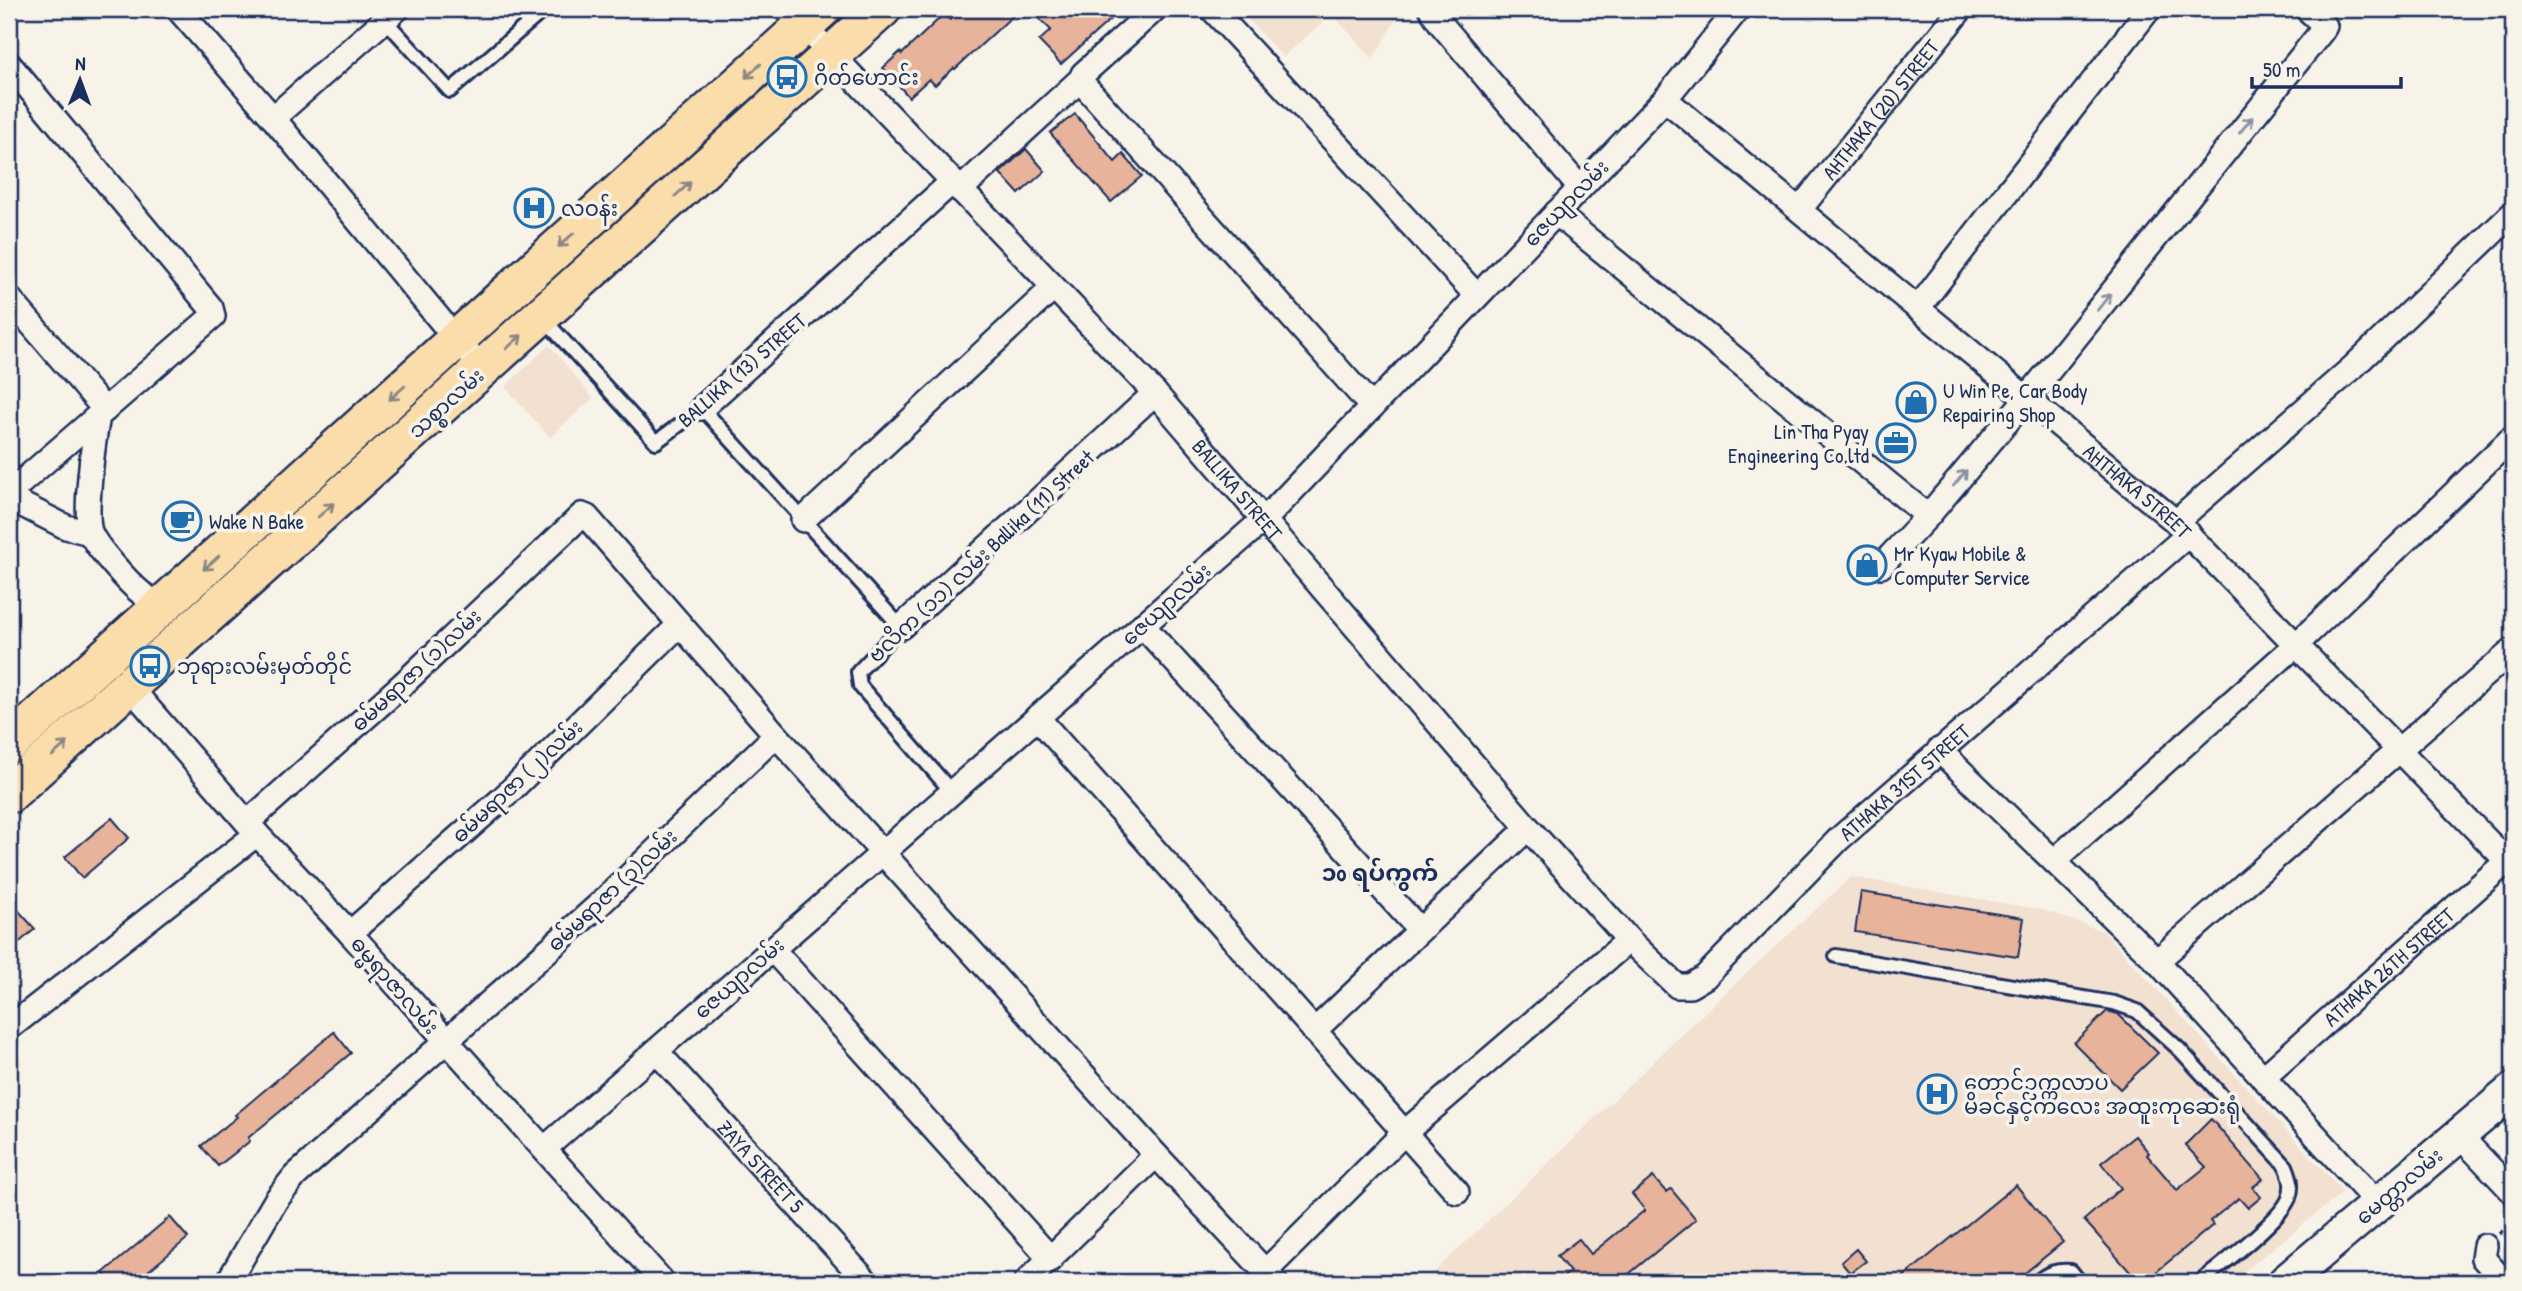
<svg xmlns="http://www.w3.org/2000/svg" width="2522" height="1291" font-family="'Patrick Hand','Noto Sans Myanmar',sans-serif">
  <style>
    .built { fill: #f2e0d1 }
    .building { fill: #e7b39a; stroke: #1b2f5e; stroke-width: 2 }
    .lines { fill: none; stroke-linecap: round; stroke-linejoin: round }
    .service-casing { stroke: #1b2f5e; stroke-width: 18 }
    .minor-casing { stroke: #1b2f5e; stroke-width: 28 }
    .secondary-casing { stroke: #1b2f5e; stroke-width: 38 }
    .primary-casing { stroke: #1b2f5e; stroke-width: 42 }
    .path { stroke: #1b2f5e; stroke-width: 3.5; stroke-dasharray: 5 5; stroke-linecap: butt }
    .service { stroke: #f7f3e8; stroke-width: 12 }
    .minor { stroke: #f7f3e8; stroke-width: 23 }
    .secondary { stroke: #f7f3e8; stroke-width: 33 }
    .primary { stroke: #faddab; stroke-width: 37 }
    .oneway { stroke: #8a8684 }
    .oneway2 { stroke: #8991a3 }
    .labels { text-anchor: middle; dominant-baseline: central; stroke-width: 7; stroke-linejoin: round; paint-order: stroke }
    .poi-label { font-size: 21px; fill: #1b2f5e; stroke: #f7f3e8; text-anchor: start }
    .street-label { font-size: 21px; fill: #1b2f5e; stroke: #f7f3e8 }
    .quarter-label { font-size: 24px; font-weight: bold; fill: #1b2f5e; stroke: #f7f3e8 }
  </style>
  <rect width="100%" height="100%" fill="#f7f3e8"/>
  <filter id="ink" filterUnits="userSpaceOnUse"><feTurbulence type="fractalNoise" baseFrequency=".0143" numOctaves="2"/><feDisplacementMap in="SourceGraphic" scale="14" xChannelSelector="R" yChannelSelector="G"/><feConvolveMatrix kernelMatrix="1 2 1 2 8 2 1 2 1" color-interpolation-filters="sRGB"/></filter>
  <g filter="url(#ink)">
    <path class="built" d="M 1239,9 L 1402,9 L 1373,59 L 1332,14 L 1283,57 Z
      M 549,345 L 593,398 L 550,437 L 505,387 Z
      M 1851,877 L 2043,910 L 2103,931 L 2343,1192 L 2231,1282 L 1424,1282 L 1723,995 Z"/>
    <path class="building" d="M 963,9 L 1020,9 L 955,69 L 954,68 L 935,85 L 929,79 L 909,97 L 883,68 L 900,52 L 902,54 L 944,14 L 950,20 Z
      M 1029,9 L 1105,9 L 1113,17 L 1061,64 L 1039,41 L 1051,30 Z
      M 1075,114 L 1115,162 L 1123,154 L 1142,176 L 1111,202 L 1050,133 Z
      M 1026,149 L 1045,171 L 1019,194 L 1000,173 Z
      M 112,818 L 129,838 L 82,878 L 65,857 Z
      M 1861,892 L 2024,918 L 2018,957 L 1855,932 Z
      M 9,900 L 35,929 L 9,951 Z
      M 2107,1011 L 2118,1014 L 2158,1053 L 2120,1089 L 2074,1043 Z
      M 334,1032 L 351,1053 L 248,1138 L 250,1141 L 218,1166 L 201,1146 L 237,1117 L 235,1115 Z
      M 2211,1119 L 2263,1179 L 2253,1187 L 2261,1197 L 2248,1208 L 2239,1198 L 2210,1221 L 2213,1225 L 2144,1282 L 2139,1282 L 2084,1220 L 2121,1188 L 2101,1163 L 2135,1136 L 2149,1153 L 2147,1155 L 2177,1190 L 2206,1167 L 2185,1145 Z
      M 1653,1177 L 1666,1192 L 1671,1189 L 1696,1219 L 1619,1282 L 1556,1282 L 1570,1272 L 1557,1256 L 1579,1239 L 1591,1254 L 1645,1210 L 1632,1194 Z
      M 2016,1185 L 2063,1242 L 2014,1282 L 1897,1282 Z
      M 170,1217 L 188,1238 L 135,1282 L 111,1282 L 103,1273 Z
      M 1856,1249 L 1866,1261 L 1850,1273 L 1841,1262 Z"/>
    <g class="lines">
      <g class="service-casing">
        <path id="service" d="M 384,19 L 450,91 L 545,9
          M 542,317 L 656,442 L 702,408 L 901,627 L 858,672 L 860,686 L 951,791
          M 1836,956 L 2114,1003 L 2137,1011 L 2180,1050 L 2286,1166 C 2291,1178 2293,1186 2289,1198 C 2281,1220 2220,1266 2200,1282
          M 2037,1282 C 2048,1272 2057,1270 2071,1271 L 2080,1282"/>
      </g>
      <g class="minor-casing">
        <g id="minor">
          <path d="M 178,9 L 273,118 L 456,339 L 484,369"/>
          <path id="s1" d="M 788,9 L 1155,393 L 1528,828 L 1629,940 L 1677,986 L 1690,986 L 1705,977 L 1839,839 L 2189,534"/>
          <path d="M 1155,9 L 1083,74 L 1081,79 L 1084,85 L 1372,407"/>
          <path d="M 1212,9 L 1477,296"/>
          <path d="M 1431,9 L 1441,24 L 1580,188"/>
          <path d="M 9,64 L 211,308 L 213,316 L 9,493"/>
          <path id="s2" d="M 1665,99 L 2176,522 L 2513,867"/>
          <path d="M 273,118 L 397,9"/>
          <path d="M 960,190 L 1081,79"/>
          <path id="s3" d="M 1800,209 L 1961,9"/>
          <path d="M 1556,213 L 1928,516"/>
          <path d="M 9,298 L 105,410"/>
          <path d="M 1918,308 L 2149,9"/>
          <path d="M 702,408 L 952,182"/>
          <path d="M 98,416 C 94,438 83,516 91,534 C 97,548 128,582 140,592 C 147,598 156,602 163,607"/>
          <path d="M 9,498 L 66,527 L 90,533"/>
          <path d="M 803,520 L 1053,288"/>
          <path d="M 2176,522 L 2352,368 L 2513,213"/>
          <path d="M 1881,566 L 1928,516 L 2027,398 L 2322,31 L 2325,26 L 2307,9"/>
          <path d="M 1142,625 L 1419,929"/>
          <path d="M 901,627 L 1155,393"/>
          <path d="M 129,686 L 257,834 L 350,933 L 663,1282"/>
          <path d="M 1037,717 L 1457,1192"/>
          <path d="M 1939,750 L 2157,961 L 2377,1203"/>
          <path d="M 248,822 L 403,684 L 582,515 L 587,517 L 776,735 L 1156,1155 L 1275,1282"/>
          <path d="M 2054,861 L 2296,645 L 2513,437"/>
          <path d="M 350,933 L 504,797 L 679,625"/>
          <path d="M 772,949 L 1051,1259"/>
          <path d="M 2157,961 L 2513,650"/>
          <path d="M 9,1028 L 257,834"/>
          <path d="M 1314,1031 L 1528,828"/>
          <path id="s4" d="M 656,1051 L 867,1282"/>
          <path id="s5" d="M 2263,1078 L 2513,856"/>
          <path d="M 2460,1136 L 2513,1192"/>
          <path d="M 544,1149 L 1270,514 L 1665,99 L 1738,9"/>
          <path d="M 2485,1246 L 2483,1258 L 2504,1282"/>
          <path d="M 1265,1272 L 1404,1133 L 1629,940"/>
          <path d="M 228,1282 L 276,1200 L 295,1176 L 601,903 L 776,735"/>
          <path d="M 1026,1282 L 1156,1155"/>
        </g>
      </g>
      <g class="secondary-casing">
        <path id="secondary" d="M 2285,1282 L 2513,1090"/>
      </g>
      <g class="primary-casing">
        <path id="primary" d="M 9,744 L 822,9
          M 9,794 L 882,9"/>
      </g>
      <path class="path" d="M 2499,1234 L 2513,1221"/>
      <use href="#service" class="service"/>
      <use href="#minor" class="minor"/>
      <use href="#secondary" class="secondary"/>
      <use href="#primary" class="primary"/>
    </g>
    <defs><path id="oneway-shaft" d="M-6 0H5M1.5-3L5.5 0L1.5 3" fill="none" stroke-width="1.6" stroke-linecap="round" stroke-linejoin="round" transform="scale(1.75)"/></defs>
    <g class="oneway">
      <use href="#oneway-shaft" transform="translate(753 71) rotate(138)"/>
      <use href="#oneway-shaft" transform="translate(683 189) rotate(-42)"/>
      <use href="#oneway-shaft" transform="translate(566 240) rotate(138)"/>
      <use href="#oneway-shaft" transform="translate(514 342) rotate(-42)"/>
      <use href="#oneway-shaft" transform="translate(397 393) rotate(138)"/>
      <use href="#oneway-shaft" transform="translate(326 510) rotate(-42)"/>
      <use href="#oneway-shaft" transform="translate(211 563) rotate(138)"/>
      <use href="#oneway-shaft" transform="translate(60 749) rotate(-42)"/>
    </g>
    <g class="oneway2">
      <use href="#oneway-shaft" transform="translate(2246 125) rotate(-51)"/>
      <use href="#oneway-shaft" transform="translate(2104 302) rotate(-51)"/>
      <use href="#oneway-shaft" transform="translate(1960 478) rotate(-50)"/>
    </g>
  </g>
  <defs>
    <g id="bus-ring" transform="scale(2.0125)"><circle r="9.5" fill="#f7f3e8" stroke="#1f6fb2" stroke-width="1.5"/><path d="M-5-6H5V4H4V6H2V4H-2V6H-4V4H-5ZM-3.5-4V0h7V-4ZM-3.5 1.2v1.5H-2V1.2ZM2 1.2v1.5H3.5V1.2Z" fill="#1f6fb2"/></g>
    <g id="hospital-ring" transform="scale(2.0125)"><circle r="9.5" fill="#f7f3e8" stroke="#1f6fb2" stroke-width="1.5"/><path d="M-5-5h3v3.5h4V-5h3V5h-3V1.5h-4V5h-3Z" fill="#1f6fb2"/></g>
    <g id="shop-ring" transform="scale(2.0125)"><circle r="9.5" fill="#f7f3e8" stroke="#1f6fb2" stroke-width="1.5"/><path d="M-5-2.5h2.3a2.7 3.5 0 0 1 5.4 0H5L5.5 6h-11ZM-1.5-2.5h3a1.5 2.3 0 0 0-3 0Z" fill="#1f6fb2"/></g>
    <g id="office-ring" transform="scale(2.0125)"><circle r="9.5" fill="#f7f3e8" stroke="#1f6fb2" stroke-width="1.5"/><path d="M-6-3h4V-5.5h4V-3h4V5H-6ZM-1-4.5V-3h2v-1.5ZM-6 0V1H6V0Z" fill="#1f6fb2"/></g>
    <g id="cafe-ring" transform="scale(2.0125)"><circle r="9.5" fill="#f7f3e8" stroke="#1f6fb2" stroke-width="1.5"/><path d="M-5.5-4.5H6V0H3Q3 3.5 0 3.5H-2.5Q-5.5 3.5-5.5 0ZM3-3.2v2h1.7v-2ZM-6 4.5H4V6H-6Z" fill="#1f6fb2"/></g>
  </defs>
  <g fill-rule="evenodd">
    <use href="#bus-ring" x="787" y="77"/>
    <use href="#hospital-ring" x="534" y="208"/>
    <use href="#shop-ring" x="1916" y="402"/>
    <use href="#office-ring" x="1896" y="443"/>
    <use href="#cafe-ring" x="182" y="521"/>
    <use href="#shop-ring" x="1867" y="565"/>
    <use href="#bus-ring" x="150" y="666"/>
    <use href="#hospital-ring" x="1937" y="1094"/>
  </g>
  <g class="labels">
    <g class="poi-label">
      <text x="814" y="77">ဂိတ်ဟောင်း</text>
      <text x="561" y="208">လဝန်း</text>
      <text x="1943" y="390">U Win Pe, Car Body<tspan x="1943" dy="24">Repairing Shop</tspan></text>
      <text x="1869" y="431" text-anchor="end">Lin Tha Pyay<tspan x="1869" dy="24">Engineering Co.ltd</tspan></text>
      <text x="209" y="521">Wake N Bake</text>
      <text x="1894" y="553">Mr Kyaw Mobile &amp;<tspan x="1894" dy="24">Computer Service</tspan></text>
      <text x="177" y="666">ဘုရားလမ်းမှတ်တိုင်</text>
      <text x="1964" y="1082">တောင်ဥက္ကလာပ<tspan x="1964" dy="24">မိခင်နှင့်ကလေး အထူးကုဆေးရုံ</tspan></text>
    </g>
    <g class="street-label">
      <text stroke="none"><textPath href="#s3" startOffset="128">AHTHAKA (20) STREET</textPath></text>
      <text transform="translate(1566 203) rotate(-46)">ဇေယျာလမ်း</text>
      <text transform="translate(742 370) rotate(-41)">BALLIKA (13) STREET</text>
      <text transform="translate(446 403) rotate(-42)">သစ္စာလမ်း</text>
      <text stroke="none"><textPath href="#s1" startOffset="658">BALLIKA STREET</textPath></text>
      <text stroke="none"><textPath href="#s2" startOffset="614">AHTHAKA STREET</textPath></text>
      <text transform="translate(981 556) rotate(-43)">ဗလိက (၁၁) လမ်း Ballika (11) Street</text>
      <text transform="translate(1166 604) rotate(-42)">ဇေယျာလမ်း</text>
      <text transform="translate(416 670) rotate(-43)">ဓမ်မရာဇာ (၁)လမ်း</text>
      <text transform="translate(517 781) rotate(-43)">ဓမ်မရာဇာ (၂)လမ်း</text>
      <text stroke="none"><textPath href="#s1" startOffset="1631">ATHAKA 31ST STREET</textPath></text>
      <text transform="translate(612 890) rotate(-43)">ဓမ်မရာဇာ (၃)လမ်း</text>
      <text stroke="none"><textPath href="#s5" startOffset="168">ATHAKA 26TH STREET</textPath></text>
      <text transform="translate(739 978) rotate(-41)">ဇေယျာလမ်း</text>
      <text transform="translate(395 985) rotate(49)">ဓမ္မရာဇာလမ်း</text>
      <text stroke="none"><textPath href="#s4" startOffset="156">ZAYA STREET 5</textPath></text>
      <text transform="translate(2399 1186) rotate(-40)">မေတ္တာလမ်း</text>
    </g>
    <g class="quarter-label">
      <text x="1380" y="872">၁o ရပ်ကွက်</text>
    </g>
  </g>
  <rect width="2522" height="1291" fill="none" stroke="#f7f3e8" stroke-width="35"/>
  <rect x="18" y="18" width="2487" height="1256" fill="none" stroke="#1b2f5e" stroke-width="2.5" filter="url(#ink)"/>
  <g transform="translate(80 80) rotate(1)" stroke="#f7f3e8" stroke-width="5" paint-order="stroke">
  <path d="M0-5L12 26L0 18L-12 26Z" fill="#1b2f5e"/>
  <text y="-10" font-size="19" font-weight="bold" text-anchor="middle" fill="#1b2f5e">N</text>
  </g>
  <path d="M2252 77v10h149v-10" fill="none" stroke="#1b2f5e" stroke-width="3.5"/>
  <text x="2263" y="77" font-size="21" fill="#1b2f5e" stroke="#f7f3e8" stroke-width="5" paint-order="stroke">50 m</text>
</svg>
